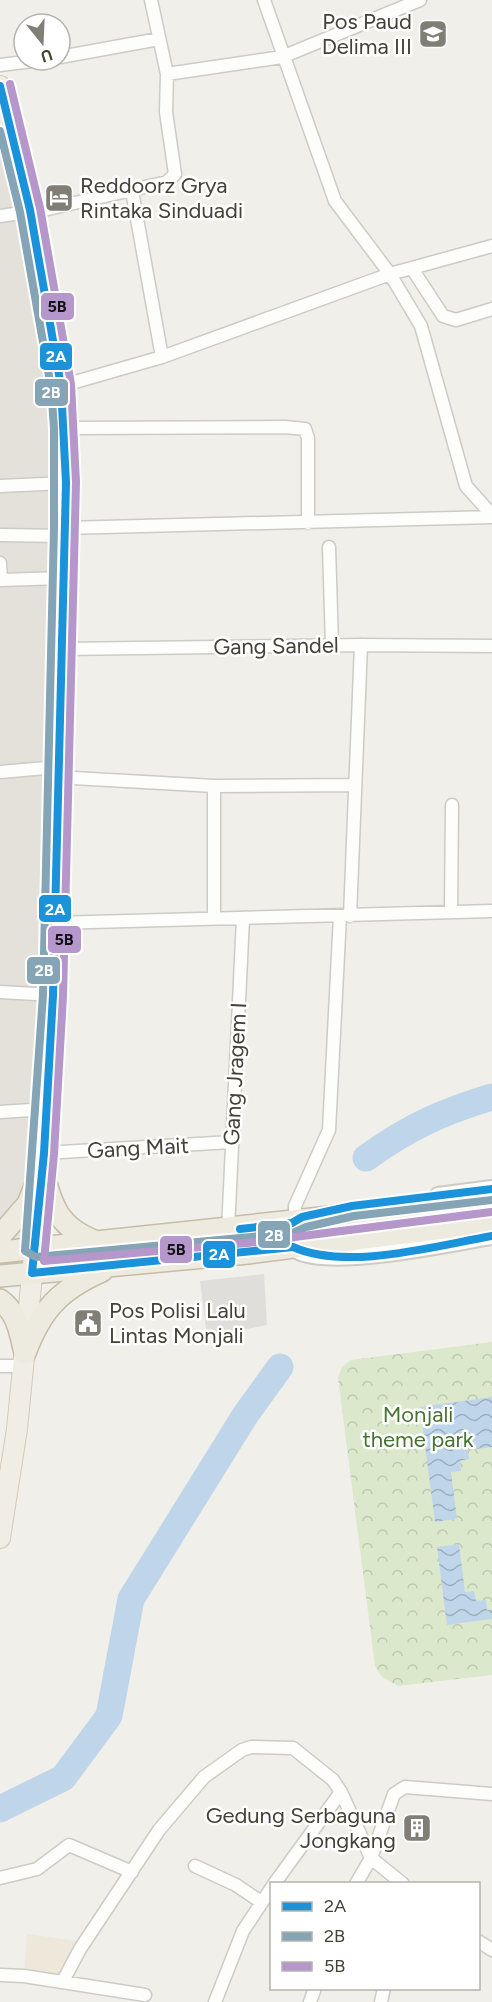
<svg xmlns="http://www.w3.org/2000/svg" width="492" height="2002" font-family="Figtree,sans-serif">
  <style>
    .residential { fill: #e3e1d9 }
    .commercial { fill: #eee8db }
    .forest { fill: url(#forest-crowns) }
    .parking { fill: #dfdeda }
    .water { fill: url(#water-waves) }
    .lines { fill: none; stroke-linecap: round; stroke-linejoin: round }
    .river { stroke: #bfd6ea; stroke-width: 27 }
    .minor-casing { stroke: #cccbc6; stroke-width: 15 }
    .tertiary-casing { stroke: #cccbc6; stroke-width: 20 }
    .primary-casing { stroke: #d1cbb9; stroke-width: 22 }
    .trunk-casing { stroke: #c6bca8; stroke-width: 24 }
    .minor { stroke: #fdfdfc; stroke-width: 12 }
    .tertiary { stroke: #fdfdfc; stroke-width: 16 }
    .primary { stroke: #f0ede4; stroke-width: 20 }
    .trunk { stroke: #edeadf; stroke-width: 21 }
    .bus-1-casing { stroke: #fff; stroke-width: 12 }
    .bus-2-casing { stroke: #fff; stroke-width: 12 }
    .bus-3-casing { stroke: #fff; stroke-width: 12 }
    .bus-1 { stroke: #1a93db; stroke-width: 8 }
    .bus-2 { stroke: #85a4b5; stroke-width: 8 }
    .bus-3 { stroke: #b697cc; stroke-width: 8 }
    .labels { text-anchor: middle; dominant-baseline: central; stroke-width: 5; stroke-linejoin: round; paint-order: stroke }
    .poi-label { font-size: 22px; fill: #454137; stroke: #fff; text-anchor: end }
    .street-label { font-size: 22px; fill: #454137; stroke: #fff }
    .park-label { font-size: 22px; fill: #457230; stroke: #fff }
    .line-badge { stroke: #fff; stroke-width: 2 }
    .badge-label { font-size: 16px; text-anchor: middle; font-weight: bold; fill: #fff }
    .pale-badge-label { font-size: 16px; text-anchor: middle; font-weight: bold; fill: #111 }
  </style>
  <defs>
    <pattern id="forest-crowns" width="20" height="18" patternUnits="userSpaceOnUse" patternTransform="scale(1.5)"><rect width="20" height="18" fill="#dce8cc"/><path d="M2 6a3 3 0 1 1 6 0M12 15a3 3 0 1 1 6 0" fill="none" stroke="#bec8b0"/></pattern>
    <pattern id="water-waves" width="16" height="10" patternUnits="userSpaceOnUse" patternTransform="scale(1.5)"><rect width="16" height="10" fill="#bfd6ea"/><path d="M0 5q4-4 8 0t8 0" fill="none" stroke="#9dafbe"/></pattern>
  </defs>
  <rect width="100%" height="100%" fill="#f0efea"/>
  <path class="residential" d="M 0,135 L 64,428 L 32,1273 L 0,1277 Z"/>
  <path class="commercial" d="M 27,1934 L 78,1941 L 59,1976 L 24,1973 Z"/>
  <path class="forest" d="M 492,1342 L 492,1675 L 398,1686 L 382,1677 L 375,1666 L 338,1378 L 342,1367 L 351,1360 Z"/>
  <path class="parking" d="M 264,1274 L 267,1325 L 207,1337 L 200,1281 Z"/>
  <path class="water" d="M 492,1397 L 492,1447 L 468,1450 L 469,1459 L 460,1461 L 461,1471 L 451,1472 L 457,1519 L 435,1522 L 420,1407 Z
    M 459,1544 L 465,1592 L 474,1591 L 476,1601 L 486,1600 L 487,1610 L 492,1610 L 492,1619 L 447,1625 L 437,1547 Z"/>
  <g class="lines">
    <path class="river" d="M 366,1158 C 409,1127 442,1112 492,1097
      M 0,1809 L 63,1778 L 109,1716 L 131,1599 L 246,1414 L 280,1367"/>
    <g class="minor-casing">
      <path id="minor" d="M 264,0 L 335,201 L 390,274 L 421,326 L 466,486 L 492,515
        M 60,57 L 159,39
        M 0,65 L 41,60
        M 167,74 L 282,57 L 420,0
        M 132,191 L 162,357
        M 0,216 L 48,209 L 167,182 L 175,174 L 166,112 L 167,74 L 151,0
        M 413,270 L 443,316 L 456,320 L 492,309
        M 61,386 L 162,357 L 390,274 L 492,246
        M 64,428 L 285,427 L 305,429 L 308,438 L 308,523
        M 0,486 L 66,483
        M 65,528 L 492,517
        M 0,535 L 65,536
        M 329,547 L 332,645
        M 0,563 L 1,580
        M 0,580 L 62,578
        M 61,649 L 361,645 L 492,646
        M 0,772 L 57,767
        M 56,777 L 214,786
        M 451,912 L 452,805
        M 350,916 L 361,645
        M 214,919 L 214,786 L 355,785
        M 54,923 L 492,911
        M 0,992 L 53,995
        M 0,1112 L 46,1109
        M 44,1153 L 232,1142
        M 295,1218 L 295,1206 L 329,1130 L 340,916
        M 228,1230 L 243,918
        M 0,1366 L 24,1366
        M 195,1866 L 236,1885 L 261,1902
        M 0,1878 L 37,1869 L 69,1845 L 132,1872
        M 274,1884 L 341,1792
        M 356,1884 L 371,1858 L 394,1794 L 405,1787 L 492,1794
        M 478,1941 L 492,1950
        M 0,1975 L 24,1976 L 145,1995
        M 63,1981 L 80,1949 L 159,1830 L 204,1777 L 242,1750 L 251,1747 L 293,1748 L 333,1780 L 341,1792 L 371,1858 L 403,1884
        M 215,2002 L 243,1931 L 272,1887
        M 310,2002 L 315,1988
        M 381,2002 L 384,1988"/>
    </g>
    <g class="tertiary-casing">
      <path id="tertiary" d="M 438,1196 L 492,1189
        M 294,1248 C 322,1271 453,1242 492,1236"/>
    </g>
    <g class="primary-casing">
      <path id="primary" d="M 0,86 L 30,210 L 61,386 L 66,483 L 53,995 L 44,1153 L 17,1429 L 0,1538"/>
    </g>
    <g class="trunk-casing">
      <path id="trunk" d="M 42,1168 C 52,1206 57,1227 97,1242
        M 0,1236 L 28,1204 L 42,1168
        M 0,1252 L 492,1200
        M 0,1276 L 248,1253 L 492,1222
        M 0,1300 C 18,1313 20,1333 25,1353
        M 25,1353 C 41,1310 59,1290 102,1271"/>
    </g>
    <use href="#minor" class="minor"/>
    <use href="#tertiary" class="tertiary"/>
    <use href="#primary" class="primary"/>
    <use href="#trunk" class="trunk"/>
    <g class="bus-1-casing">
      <path id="bus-1" d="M 0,86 L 30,210 L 61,386 L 66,483 L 53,995 L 44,1153 L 32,1273 L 293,1247 C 347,1271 435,1246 492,1236
        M 240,1229 L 292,1223 L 302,1217 L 352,1206 L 492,1189"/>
    </g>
    <g class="bus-2-casing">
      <path id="bus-2" d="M 0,131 L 20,212 L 51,387 L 54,428 L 54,528 L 43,995 L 25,1251 L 36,1257 L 293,1233 L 306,1227 L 354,1216 L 492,1200"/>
    </g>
    <g class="bus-3-casing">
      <path id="bus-3" d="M 10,84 L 40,208 L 71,384 L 76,482 L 63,996 L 54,1154 L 44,1261 L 247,1243 L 491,1212"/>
    </g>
    <use href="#bus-1" class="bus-1"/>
    <use href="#bus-2" class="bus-2"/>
    <use href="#bus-3" class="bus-3"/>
  </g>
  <defs>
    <g id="school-square" transform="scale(1.5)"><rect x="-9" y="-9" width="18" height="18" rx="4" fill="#817e76" stroke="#fff"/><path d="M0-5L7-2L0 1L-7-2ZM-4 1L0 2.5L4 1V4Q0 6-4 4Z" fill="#fff"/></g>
    <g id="hotel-square" transform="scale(1.5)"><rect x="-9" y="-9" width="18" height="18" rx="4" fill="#817e76" stroke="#fff"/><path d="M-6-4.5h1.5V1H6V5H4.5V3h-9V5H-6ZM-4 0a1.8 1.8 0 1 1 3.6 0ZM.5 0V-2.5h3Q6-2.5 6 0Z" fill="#fff"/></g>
    <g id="civic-square" transform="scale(1.5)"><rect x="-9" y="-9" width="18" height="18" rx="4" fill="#817e76" stroke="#fff"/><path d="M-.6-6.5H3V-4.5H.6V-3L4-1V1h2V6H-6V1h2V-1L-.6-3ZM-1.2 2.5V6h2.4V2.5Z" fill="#fff"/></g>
    <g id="building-square" transform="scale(1.5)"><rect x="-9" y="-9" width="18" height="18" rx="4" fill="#817e76" stroke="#fff"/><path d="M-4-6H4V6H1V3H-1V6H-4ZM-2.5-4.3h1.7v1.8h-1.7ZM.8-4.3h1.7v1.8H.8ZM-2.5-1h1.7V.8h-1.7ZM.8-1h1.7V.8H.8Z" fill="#fff"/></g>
  </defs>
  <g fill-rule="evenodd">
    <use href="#school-square" x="433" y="34"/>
    <use href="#hotel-square" x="59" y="198"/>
    <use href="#civic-square" x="88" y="1323"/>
    <use href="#building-square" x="417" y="1828"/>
  </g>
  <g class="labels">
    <g class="poi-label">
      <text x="412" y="21">Pos Paud<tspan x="412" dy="25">Delima III</tspan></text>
      <text x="80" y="185" text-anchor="start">Reddoorz Grya<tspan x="80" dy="25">Rintaka Sinduadi</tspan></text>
      <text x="109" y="1310" text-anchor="start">Pos Polisi Lalu<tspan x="109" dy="25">Lintas Monjali</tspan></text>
      <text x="396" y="1815">Gedung Serbaguna<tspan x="396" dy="25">Jongkang</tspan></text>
    </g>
    <g class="street-label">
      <text transform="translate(276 646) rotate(-1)">Gang Sandel</text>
      <text transform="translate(235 1074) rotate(-87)">Gang Jragem I</text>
      <text transform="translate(138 1148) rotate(-3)">Gang Mait</text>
    </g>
    <g class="park-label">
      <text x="418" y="1414">Monjali<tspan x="418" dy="25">theme park</tspan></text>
    </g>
  </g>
  <g class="line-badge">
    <rect x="40" y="292" width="35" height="29" rx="6" fill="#b697cc"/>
    <rect x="39" y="342" width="34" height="29" rx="6" fill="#1a93db"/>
    <rect x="34" y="378" width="35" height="29" rx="6" fill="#85a4b5"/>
    <rect x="38" y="894" width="34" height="29" rx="6" fill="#1a93db"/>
    <rect x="47" y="925" width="35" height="29" rx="6" fill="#b697cc"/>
    <rect x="26" y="956" width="35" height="29" rx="6" fill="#85a4b5"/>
    <rect x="257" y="1220" width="34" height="29" rx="6" fill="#85a4b5"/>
    <rect x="159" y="1235" width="34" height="29" rx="6" fill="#b697cc"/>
    <rect x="202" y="1240" width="34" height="29" rx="6" fill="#1a93db"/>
  </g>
  <g class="badge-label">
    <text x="56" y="362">2A</text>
    <text x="51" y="398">2B</text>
    <text x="55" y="915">2A</text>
    <text x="44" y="976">2B</text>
    <text x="274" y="1241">2B</text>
    <text x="219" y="1260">2A</text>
  </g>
  <g class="pale-badge-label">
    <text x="57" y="312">5B</text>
    <text x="64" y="945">5B</text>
    <text x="176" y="1255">5B</text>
  </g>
  <rect x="270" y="1882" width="210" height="108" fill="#ffffff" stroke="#b5b3af" stroke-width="1.5"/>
  <rect x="282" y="1902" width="30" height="9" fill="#1a93db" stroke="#b5b3af" stroke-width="1.5"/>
  <text x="324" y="1912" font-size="18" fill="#454137">2A</text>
  <rect x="282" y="1932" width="30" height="9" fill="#85a4b5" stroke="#b5b3af" stroke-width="1.5"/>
  <text x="324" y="1942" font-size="18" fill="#454137">2B</text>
  <rect x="282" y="1962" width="30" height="9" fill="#b697cc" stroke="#b5b3af" stroke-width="1.5"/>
  <text x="324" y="1972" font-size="18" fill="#454137">5B</text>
  <g transform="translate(42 42) rotate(162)"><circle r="28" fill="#ffffff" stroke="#b5b3af" stroke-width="1.5"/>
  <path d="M0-4.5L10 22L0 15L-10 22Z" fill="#817e76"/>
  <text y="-9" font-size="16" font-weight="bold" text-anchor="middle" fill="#454137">U</text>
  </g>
</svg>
